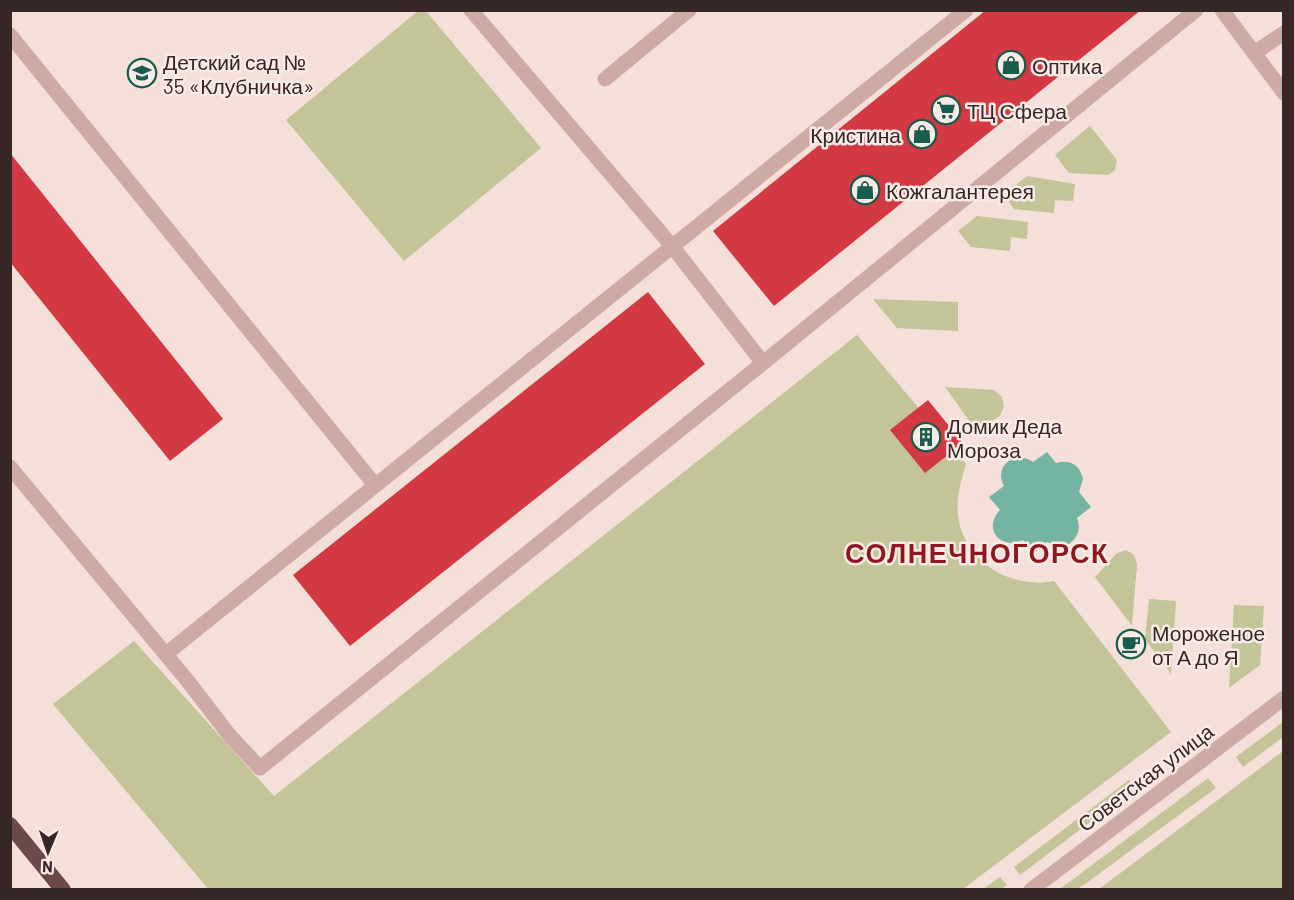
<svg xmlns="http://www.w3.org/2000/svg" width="1294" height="900" font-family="Barlow,sans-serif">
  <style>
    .green { fill: #c3c497 }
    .water { fill: #75b4a3 }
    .building { fill: #d23943 }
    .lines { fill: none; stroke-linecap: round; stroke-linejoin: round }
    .service { stroke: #cdaaa4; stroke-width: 15 }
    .minor { stroke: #cdaaa4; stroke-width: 15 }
    .trunk { stroke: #6a4a49; stroke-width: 16 }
    .labels { text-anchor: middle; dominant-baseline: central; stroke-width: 5; stroke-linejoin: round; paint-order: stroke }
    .poi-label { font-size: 21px; fill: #372626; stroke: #fbebe6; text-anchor: start }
    .street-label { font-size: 21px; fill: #372626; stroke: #fbebe6 }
    .district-label { font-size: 27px; font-weight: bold; letter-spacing: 1.5px; fill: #8e1720; stroke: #fbebe6 }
  </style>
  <rect width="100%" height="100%" fill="#f4dfd9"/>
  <path class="green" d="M 419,10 L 426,11 L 541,148 L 404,261 L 286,120 Z
    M 1090,126 L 1117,160 L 1115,170 L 1108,175 L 1069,173 L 1055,155 Z
    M 1027,176 L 1075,184 L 1073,201 L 1055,200 L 1054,213 L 1014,209 L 1004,195 Z
    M 977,216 L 1028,222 L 1027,239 L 1011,237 L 1010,251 L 971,247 L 958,231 Z
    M 873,299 L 958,302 L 958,331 L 897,328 Z
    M 857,335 L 966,464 C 961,481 956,497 958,515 C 963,561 1011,590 1054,581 L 1171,732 L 963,889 L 209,890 L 53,704 L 134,641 L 274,796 Z
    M 945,387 L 994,390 L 1002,397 L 1004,406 L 1000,416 L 976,430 Z
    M 1126,550 L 1134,555 L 1137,564 L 1132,626 L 1095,577 L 1117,553 Z
    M 1149,599 L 1176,601 L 1171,674 L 1145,639 Z
    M 1234,605 L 1264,606 L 1260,665 L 1229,688 Z
    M 1283,722 L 1283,737 L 1243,767 L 1236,757 Z
    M 1283,751 L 1283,889 L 1099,889 Z
    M 1208,778 L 1216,788 L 1078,889 L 1060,889 Z
    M 1129,780 L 1135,788 L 1020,875 L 1014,867 Z
    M 1000,877 L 1007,885 L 1001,889 L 983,889 Z"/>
  <path class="water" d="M 1047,452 L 1056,463 C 1070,459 1080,465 1083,479 L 1079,492 L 1091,507 L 1077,518 C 1081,529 1078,537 1069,544 L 1057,546 L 1047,542 L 1033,553 L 1023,540 C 1001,551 982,529 1000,510 L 989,497 L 1004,486 C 993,465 1016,450 1033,462 Z"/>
  <path class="building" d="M 986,10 L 1141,10 L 774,306 L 713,231 Z
    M 10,153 L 223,419 L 170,461 L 10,262 Z
    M 648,292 L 705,364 L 350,646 L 293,575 Z
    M 928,400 L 963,443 L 925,473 L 890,430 Z"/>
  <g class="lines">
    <path class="service" d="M 471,10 L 672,246 L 763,363
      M 1284,33 L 1254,53 L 1284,93
      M 10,35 L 375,485
      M 605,79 L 689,10
      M 10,467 L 187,680 L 230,736 L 260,768 L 763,363 L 1196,10
      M 166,654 L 966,10"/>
    <path class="minor" d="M 1222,10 L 1254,53
      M 1031,890 L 1284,698"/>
    <path class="trunk" d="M 10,825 L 63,890"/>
  </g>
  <defs>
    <g id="shop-ring" transform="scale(1.5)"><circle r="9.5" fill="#fbebe6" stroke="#185d4c" stroke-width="1.5"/><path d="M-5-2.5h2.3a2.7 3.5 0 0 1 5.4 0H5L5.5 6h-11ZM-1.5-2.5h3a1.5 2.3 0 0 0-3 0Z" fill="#185d4c"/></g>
    <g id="school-ring" transform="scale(1.5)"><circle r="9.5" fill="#fbebe6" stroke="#185d4c" stroke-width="1.5"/><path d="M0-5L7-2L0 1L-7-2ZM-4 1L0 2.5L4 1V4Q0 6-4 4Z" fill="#185d4c"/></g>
    <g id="supermarket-ring" transform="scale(1.5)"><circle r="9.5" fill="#fbebe6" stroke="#185d4c" stroke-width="1.5"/><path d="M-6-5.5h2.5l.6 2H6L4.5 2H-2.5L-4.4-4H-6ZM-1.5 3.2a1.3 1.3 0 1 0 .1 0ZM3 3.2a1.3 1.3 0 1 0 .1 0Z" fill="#185d4c"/></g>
    <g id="building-ring" transform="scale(1.5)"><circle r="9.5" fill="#fbebe6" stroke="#185d4c" stroke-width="1.5"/><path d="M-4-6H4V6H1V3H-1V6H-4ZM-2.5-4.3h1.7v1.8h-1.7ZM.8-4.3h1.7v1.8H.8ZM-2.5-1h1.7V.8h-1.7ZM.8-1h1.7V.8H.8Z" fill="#185d4c"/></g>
    <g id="cafe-ring" transform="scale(1.5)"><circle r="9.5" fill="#fbebe6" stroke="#185d4c" stroke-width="1.5"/><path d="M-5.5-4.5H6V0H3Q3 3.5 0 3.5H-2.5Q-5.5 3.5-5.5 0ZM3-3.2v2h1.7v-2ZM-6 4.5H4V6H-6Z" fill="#185d4c"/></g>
  </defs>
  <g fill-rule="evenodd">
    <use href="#shop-ring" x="1011" y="65"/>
    <use href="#school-ring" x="142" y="73"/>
    <use href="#supermarket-ring" x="946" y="110"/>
    <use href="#shop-ring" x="922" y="134"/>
    <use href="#shop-ring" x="865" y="190"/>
    <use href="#building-ring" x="926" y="437"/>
    <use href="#cafe-ring" x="1131" y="644"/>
  </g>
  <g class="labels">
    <g class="poi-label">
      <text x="163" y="61">Детский сад №<tspan x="163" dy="24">35 «Клубничка»</tspan></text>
      <text x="1032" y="65">Оптика</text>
      <text x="967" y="110">ТЦ Сфера</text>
      <text x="901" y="134" text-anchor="end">Кристина</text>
      <text x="886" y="190">Кожгалантерея</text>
      <text x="947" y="425">Домик Деда<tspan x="947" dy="24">Мороза</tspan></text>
      <text x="1152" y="632">Мороженое<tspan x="1152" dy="24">от А до Я</tspan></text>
    </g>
    <g class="street-label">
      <text transform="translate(1145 777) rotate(-37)">Советская улица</text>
    </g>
    <g class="district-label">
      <text x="977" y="552">СОЛНЕЧНОГОРСК</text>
    </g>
  </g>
  <rect width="1294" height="900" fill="none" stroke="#372626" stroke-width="24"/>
  <g transform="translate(48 852) rotate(182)" stroke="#fbebe6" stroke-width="4.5" paint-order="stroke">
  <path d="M0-4.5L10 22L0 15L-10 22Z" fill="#372626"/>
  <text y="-9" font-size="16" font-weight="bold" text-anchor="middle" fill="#372626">N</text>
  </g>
</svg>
